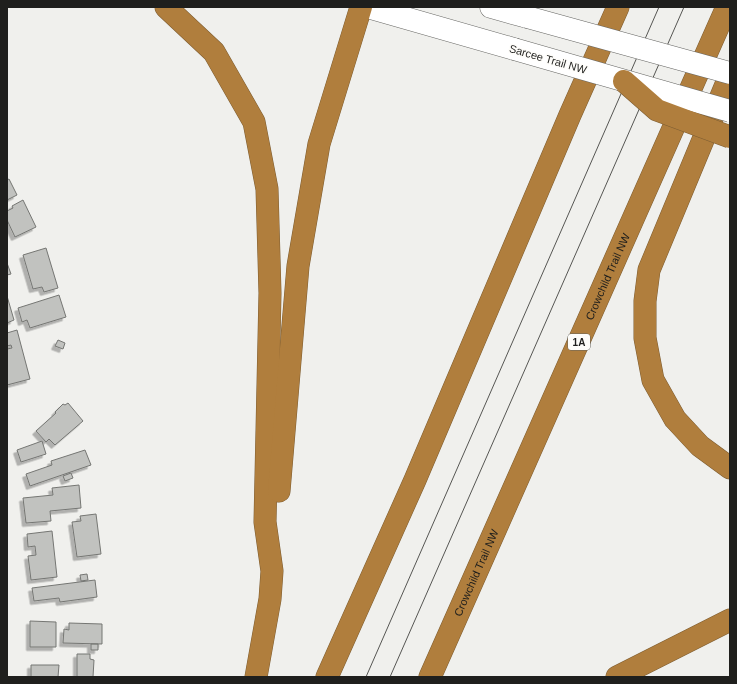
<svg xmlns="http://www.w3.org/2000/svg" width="737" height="684" font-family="Arial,sans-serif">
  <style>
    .building { fill: #c1c2bf; stroke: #757673; filter: url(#shadow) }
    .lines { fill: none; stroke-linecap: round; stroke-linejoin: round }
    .secondary-casing { stroke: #676764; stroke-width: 23 }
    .motorway-casing { stroke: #7d5d32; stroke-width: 23 }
    .secondary { stroke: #fff; stroke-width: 22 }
    .motorway { stroke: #b07e3d; stroke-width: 22 }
    .tram { stroke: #565653; stroke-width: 1 }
    .secondary-bridge-casing { stroke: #676764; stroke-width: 23; stroke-linecap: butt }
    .motorway-bridge-casing { stroke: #7d5d32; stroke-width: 23; stroke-linecap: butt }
    .secondary-bridge { stroke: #fff; stroke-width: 22 }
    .motorway-bridge { stroke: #b07e3d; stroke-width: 22 }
    .labels { text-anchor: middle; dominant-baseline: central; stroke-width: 3; stroke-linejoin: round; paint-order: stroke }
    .shield { fill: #fefdfa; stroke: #62625f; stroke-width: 1 }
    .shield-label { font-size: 10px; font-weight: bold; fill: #1f1f1d }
    .street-label { font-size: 11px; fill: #1f1f1d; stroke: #fefdfa }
  </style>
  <defs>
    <filter id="shadow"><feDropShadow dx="-3.5" dy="3.5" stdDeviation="0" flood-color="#0004"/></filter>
  </defs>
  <rect width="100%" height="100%" fill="#f0f0ed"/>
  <path class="building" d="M 9,179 L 17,195 L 7,200 L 7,180 Z
    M 23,200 L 36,227 L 15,237 L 7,220 L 7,211 L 13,208 L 12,206 Z
    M 46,248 L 58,288 L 44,292 L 42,287 L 33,289 L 23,255 Z
    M 7,263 L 11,274 L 7,275 Z
    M 59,295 L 66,317 L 30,328 L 27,320 L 22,322 L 18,308 Z
    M 7,296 L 14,320 L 7,323 Z
    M 17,330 L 30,379 L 7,385 L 7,349 L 12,348 L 11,345 L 7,346 L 7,333 Z
    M 58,340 L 65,343 L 63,349 L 55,346 Z
    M 68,403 L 83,421 L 55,445 L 49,439 L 46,442 L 36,431 L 56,413 L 55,412 L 63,404 L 65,405 Z
    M 42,441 L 46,454 L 21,462 L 17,450 Z
    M 85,450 L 91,465 L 30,486 L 26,474 L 52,465 L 51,461 Z
    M 71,473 L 73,478 L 65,481 L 63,476 Z
    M 79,485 L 81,508 L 50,511 L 51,521 L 26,523 L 23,498 L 53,495 L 52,488 Z
    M 96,514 L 101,554 L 77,557 L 72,522 L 81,521 L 80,516 Z
    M 52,531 L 57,577 L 31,580 L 28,556 L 36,555 L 35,546 L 28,547 L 27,534 Z
    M 87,574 L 88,580 L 81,581 L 80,575 Z
    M 95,580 L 97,597 L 60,602 L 59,598 L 34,601 L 32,588 Z
    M 30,621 L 56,622 L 56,647 L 30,647 Z
    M 69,623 L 102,624 L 102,644 L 63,643 L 64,629 L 69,630 Z
    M 91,644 L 98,644 L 98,650 L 91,650 Z
    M 77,654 L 90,654 L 90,659 L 94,660 L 93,677 L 77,677 Z
    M 31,665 L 59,665 L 58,677 L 31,677 Z"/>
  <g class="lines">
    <g class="secondary-casing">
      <path id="secondary" d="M 367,7 L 514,49
        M 491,7 L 527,17"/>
    </g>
    <g class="motorway-casing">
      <g id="motorway">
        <path d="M 166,7 L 214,52 L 254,122 L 267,189 L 270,293 L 265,522 L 272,571 L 270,599 L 256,677"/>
        <path d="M 730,75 L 649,270 L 645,301 L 645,338 L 653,380 L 675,419 L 700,446 L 730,468"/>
        <path d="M 279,491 L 298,266 L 319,144 L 361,7"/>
        <path d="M 327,677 L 415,480 L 570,115 L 618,7"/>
        <path id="s1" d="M 430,677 L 727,7"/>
        <path d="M 617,677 L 730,620"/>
      </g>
    </g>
    <use href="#secondary" class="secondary"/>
    <use href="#motorway" class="motorway"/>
    <path class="tram" d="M 366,677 L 659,7
      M 390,677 L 684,7"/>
    <g class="secondary-bridge-casing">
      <path id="secondary-bridge" d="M 527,17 L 730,73
        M 514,49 L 730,111"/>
    </g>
    <g class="motorway-bridge-casing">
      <path id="motorway-bridge" d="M 624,81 L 657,110 L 730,137"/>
    </g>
    <use href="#secondary-bridge" class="secondary-bridge"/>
    <use href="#motorway-bridge" class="motorway-bridge"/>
  </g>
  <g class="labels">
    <rect class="shield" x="568" y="334" width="22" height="16" rx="3"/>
    <g class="shield-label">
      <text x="579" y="342">1A</text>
    </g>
    <g class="street-label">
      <text transform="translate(548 59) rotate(16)">Sarcee Trail NW</text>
      <text stroke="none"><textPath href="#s1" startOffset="438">Crowchild Trail NW</textPath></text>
      <text stroke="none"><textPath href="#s1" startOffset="114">Crowchild Trail NW</textPath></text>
    </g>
  </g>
  <rect width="737" height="684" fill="none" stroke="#1f1f1d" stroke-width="16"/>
</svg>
